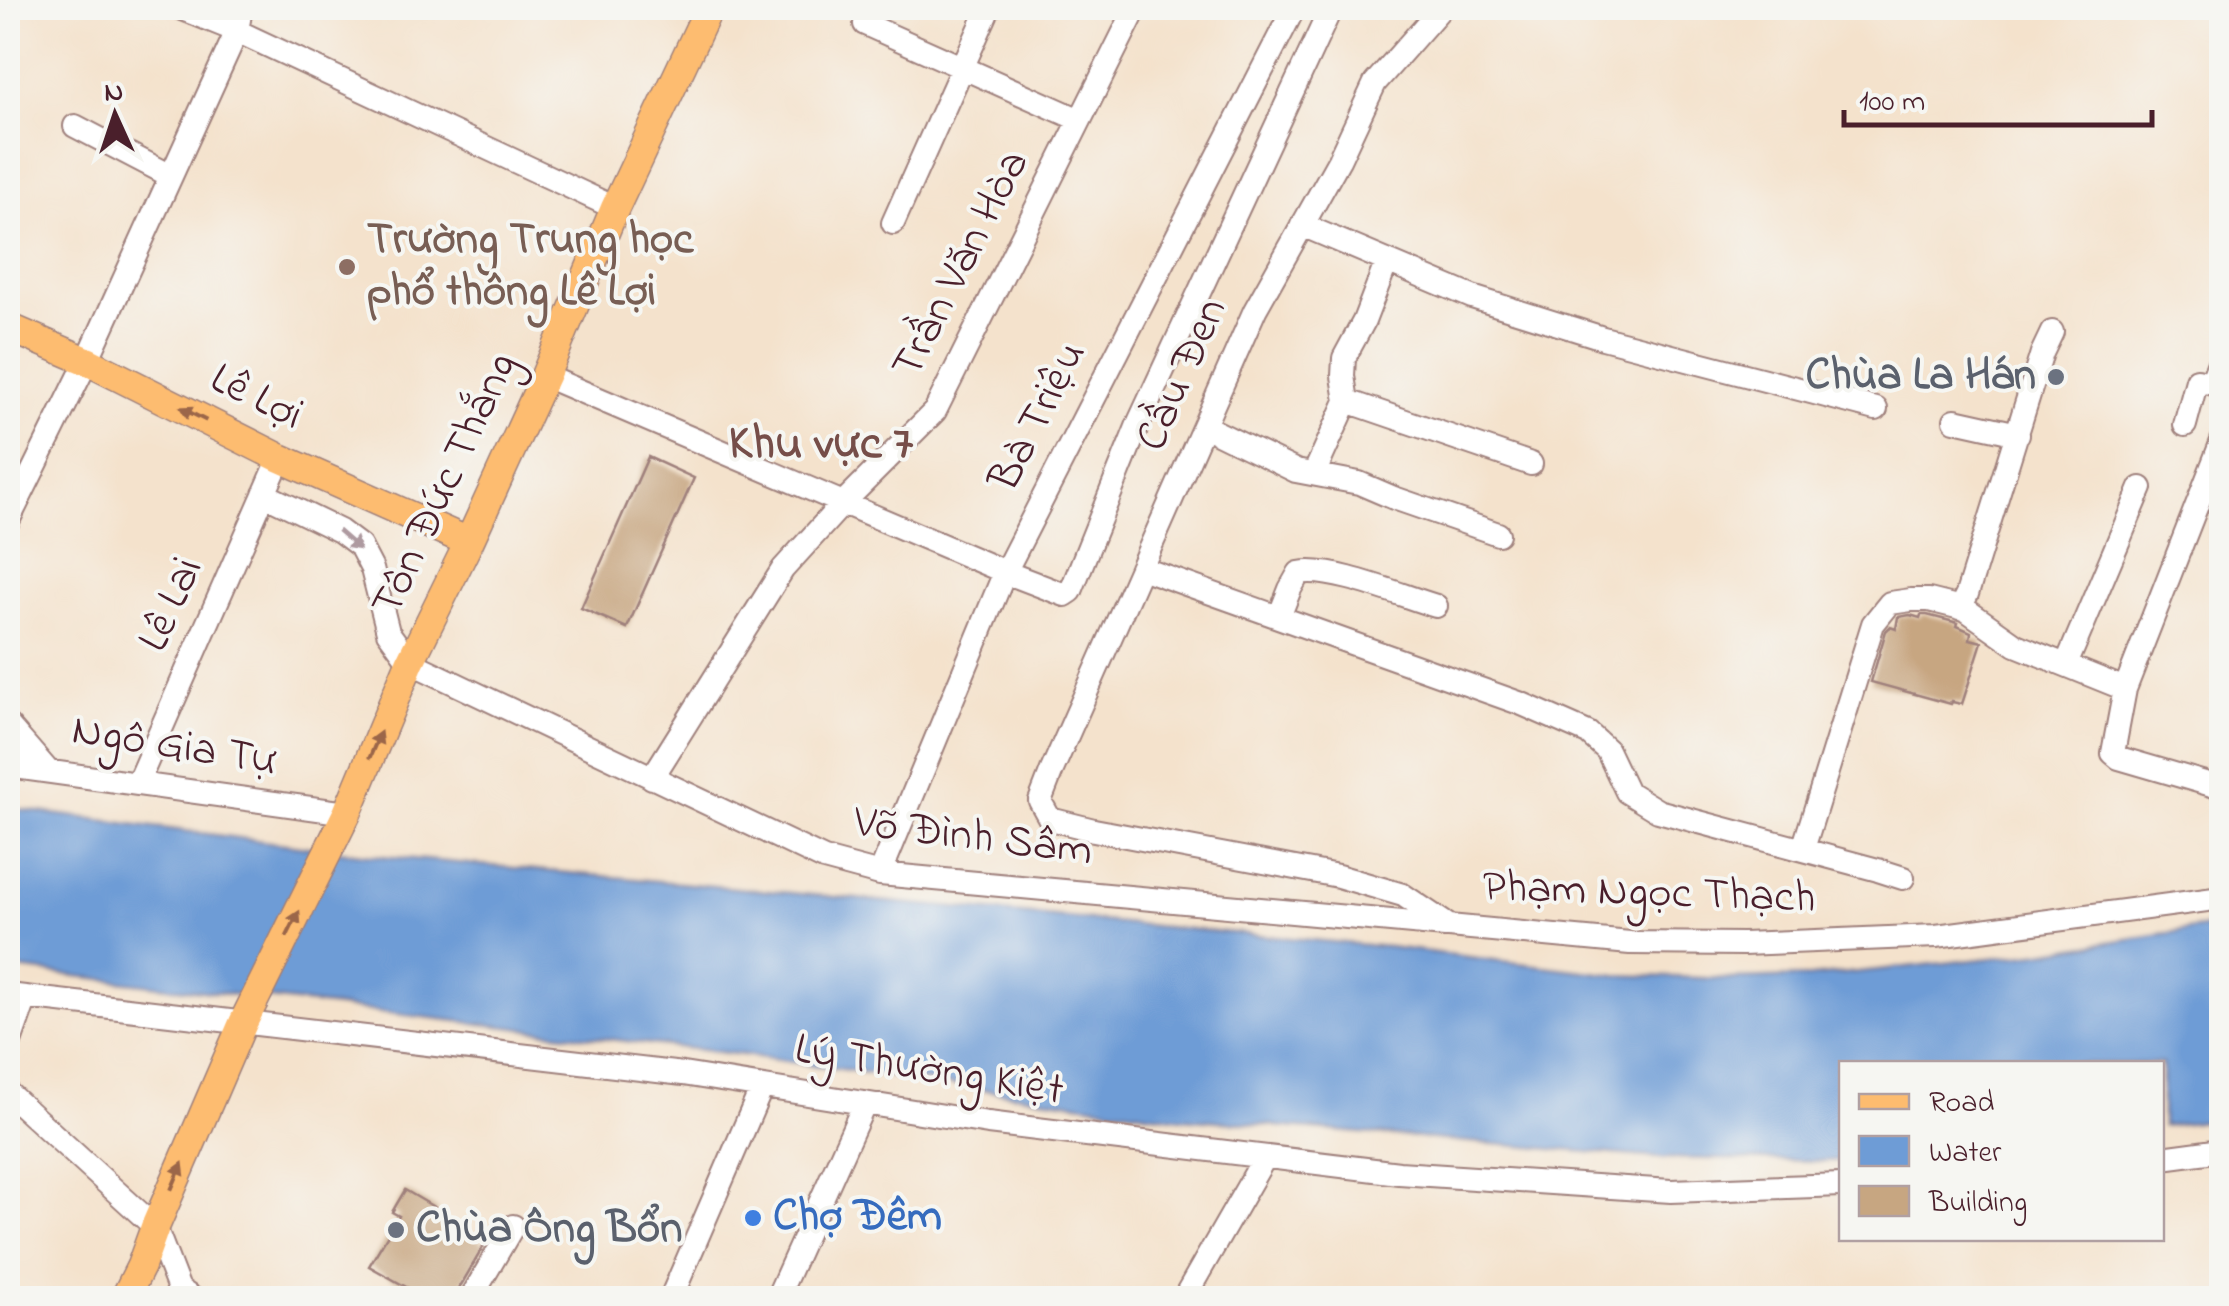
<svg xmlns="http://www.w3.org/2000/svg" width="2229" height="1306" font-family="'Indie Flower',sans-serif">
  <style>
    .water { fill: #6e9cd6; stroke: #5c5e80; stroke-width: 2.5 }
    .building { fill: #c7a681 }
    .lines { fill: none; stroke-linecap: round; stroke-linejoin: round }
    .minor-casing { stroke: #9f807c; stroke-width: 26 }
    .major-casing { stroke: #9f807c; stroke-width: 31 }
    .minor { stroke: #fff; stroke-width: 22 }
    .major { stroke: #fdbc6f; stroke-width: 28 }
    .oneway { fill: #9b664a }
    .oneway2 { fill: #ae9aa0 }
    .education-dot { fill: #8d6e63; stroke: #f6f6f2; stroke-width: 4 }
    .worship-dot { fill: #6b7280; stroke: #f6f6f2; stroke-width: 4 }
    .shop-dot { fill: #3f7fe0; stroke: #f6f6f2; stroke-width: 4 }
    .labels { text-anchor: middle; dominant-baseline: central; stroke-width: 8; stroke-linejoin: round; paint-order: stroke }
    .education-label { font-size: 45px; font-weight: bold; fill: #785e54; stroke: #f6f6f2; text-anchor: start }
    .street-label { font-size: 45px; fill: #4a1f2b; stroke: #f6f6f2 }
    .worship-label { font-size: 45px; font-weight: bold; fill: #5b616d; stroke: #f6f6f2; text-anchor: end }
    .shop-label { font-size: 45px; font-weight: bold; fill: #366cbe; stroke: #f6f6f2; text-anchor: start }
    .neighbourhood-label { font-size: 48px; font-weight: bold; fill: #764e49; stroke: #f6f6f2 }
  </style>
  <rect width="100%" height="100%" fill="#f6f6f2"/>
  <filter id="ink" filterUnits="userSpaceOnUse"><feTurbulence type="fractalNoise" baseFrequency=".01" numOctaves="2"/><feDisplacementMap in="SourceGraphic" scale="20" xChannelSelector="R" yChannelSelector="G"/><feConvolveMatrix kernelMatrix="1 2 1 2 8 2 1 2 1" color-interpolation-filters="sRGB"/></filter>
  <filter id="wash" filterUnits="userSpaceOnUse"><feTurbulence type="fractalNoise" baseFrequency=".0048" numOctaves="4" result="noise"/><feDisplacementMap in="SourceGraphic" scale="40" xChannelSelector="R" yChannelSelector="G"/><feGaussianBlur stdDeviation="2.25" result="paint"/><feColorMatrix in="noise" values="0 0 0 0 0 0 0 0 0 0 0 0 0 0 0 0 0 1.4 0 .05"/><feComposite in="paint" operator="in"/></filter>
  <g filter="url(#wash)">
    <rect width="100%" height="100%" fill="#f4e2cc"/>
    <path class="water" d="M 8,808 L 370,855 L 1389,947 L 1616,975 L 1731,979 L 1811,977 L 2029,954 L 2221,925 L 2221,1119 L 2162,1126 L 2162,1064 L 1842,1064 L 1841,1160 L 1825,1161 L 1660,1158 L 1181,1118 L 744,1055 L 8,968 Z"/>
    <g id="blocks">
      <path class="building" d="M 648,457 L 694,478 L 627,628 L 581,608 Z
        M 1910,615 L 1920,618 L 1921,615 L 1927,615 L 1958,623 L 1957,626 L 1971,632 L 1970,639 L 1982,642 L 1962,704 L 1952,702 L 1951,704 L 1871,682 L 1886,631 L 1890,627 L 1896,629 L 1898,617 Z
        M 405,1190 L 439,1210 L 435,1215 L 485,1244 L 458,1290 L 456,1298 L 426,1298 L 369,1266 L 399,1216 L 392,1212 Z"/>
    </g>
  </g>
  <g filter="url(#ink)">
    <use href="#blocks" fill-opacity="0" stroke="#9f807c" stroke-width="2.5"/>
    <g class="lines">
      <g class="minor-casing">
        <path id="minor" d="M 180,8 L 237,31 L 615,208
          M 1441,8 L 1375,83 L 1339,160 L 1255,310 L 1052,770 L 1040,801 L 1050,819 L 1094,830 L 1338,876 L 1403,895 L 1449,926 L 1630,943 L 1743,944 L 1936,936 L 2222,898
          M 865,24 L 1080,120
          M 75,126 L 171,176
          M 893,223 L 989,8
          M 1302,225 L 1472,297 L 1603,338 L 1876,409
          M 545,376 L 1005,572 L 1065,595 L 1071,591 L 1139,422 L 1331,8
          M 2211,383 L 2222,355
          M 1347,401 L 1531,464
          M 1955,420 L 2018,434
          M 2185,425 L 2197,380 L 2222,386
          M 1204,426 L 1296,471 L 1359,483 L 1394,498 L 1498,534
          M 2222,441 L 2125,689 L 2113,753 L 2119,758 L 2222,788
          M 1314,474 L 1347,401 L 1343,376 L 1344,358 L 1364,321 L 1387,261
          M 264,494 L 340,531 L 360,546 L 372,569 L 388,632 L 410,662 L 824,859 L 880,874 L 1445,926
          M 8,521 L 87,361 L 237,31 L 241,8
          M 1141,568 L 1522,704 L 1588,733 L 1607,750 L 1627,792 L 1658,811 L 1878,870 L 1903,878
          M 1960,608 L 1967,594 L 2042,353 L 2052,332
          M 1279,617 L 1290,589 L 1299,573 C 1331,566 1402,596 1436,606
          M 2066,665 L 2141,488
          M 8,725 L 48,771
          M 8,766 L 347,813
          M 652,778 L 783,569 L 843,503 L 935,411 L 1136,8
          M 137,784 L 280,458
          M 1803,849 L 1873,624 L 1890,603 L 1911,600 L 1929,600 L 1965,609 L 2016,645 L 2125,689
          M 880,874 L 1005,572 L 1294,8
          M 8,995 L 683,1074 L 988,1123 L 1399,1173 L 1671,1191 L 1842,1185
          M 8,1048 L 26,997
          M 8,1093 L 155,1227 L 179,1289 L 192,1298
          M 2162,1158 L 2222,1150
          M 471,1298 L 513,1226
          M 671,1298 L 762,1087
          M 777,1298 L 865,1103
          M 1184,1298 L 1265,1157"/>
      </g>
      <g class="major-casing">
        <path id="major" d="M 8,327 L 87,361 L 280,458 L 469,542
          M 125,1298 L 141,1266 L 155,1227 L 243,1023 L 347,813 L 410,662 L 469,542 L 545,376 L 615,208 L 709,8"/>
      </g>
      <use href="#minor" class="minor"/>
      <use href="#major" class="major"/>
    </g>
    <defs><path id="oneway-solid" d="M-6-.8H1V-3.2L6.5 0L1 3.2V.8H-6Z" transform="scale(2.5)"/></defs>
    <g class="oneway">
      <use href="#oneway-solid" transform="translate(193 414) rotate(-153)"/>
      <use href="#oneway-solid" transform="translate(375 745) rotate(-67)"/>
      <use href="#oneway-solid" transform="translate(293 924) rotate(-64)"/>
      <use href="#oneway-solid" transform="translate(177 1176) rotate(-67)"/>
    </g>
    <use class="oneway2" href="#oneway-solid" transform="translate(349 540) rotate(41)"/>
  </g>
  <circle class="education-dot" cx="347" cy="267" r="10"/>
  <g class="worship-dot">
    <circle cx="2056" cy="377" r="10"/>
    <circle cx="396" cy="1230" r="10"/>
  </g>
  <circle class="shop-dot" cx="753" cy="1218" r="10"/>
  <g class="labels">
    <g class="education-label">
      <text x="367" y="241">Trường Trung học<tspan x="367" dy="52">phổ thông Lê Lợi</tspan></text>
    </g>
    <g class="street-label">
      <text transform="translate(962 265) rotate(-63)">Trần Văn Hòa</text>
      <text transform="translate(1183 375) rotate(-66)">Cầu Đen</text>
      <text transform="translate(256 398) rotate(26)">Lê Lợi</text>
      <text transform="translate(1039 417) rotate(-63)">Bà Triệu</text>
      <text transform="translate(446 485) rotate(-65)">Tôn Đức Thắng</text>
      <text transform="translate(172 605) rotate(-66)">Lê Lai</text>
      <text transform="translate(174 747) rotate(9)">Ngô Gia Tự</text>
      <text transform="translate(973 838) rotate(7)">Võ Đình Sâm</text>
      <text transform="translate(1649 894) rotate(2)">Phạm Ngọc Thạch</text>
      <text transform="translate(929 1071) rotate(9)">Lý Thường Kiệt</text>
    </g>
    <g class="worship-label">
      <text x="2036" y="377">Chùa La Hán</text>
      <text x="416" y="1230" text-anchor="start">Chùa Ông Bổn</text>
    </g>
    <g class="shop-label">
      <text x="773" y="1218">Chợ Đêm</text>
    </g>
    <g class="neighbourhood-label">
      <text x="821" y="445">Khu vực 7</text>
    </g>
  </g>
  <rect width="2229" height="1306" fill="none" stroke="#f6f6f2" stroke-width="40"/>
  <rect x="1839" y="1061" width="325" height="180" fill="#f6f6f2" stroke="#b1a0a2" stroke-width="2.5"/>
  <rect x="1859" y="1094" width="50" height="15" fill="#fdbc6f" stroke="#b1a0a2" stroke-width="2.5"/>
  <text x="1929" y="1111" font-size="30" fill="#4a1f2b">Road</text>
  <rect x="1859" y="1136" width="50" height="30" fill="#6e9cd6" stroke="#b1a0a2" stroke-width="2.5"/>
  <text x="1929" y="1161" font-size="30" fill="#4a1f2b">Water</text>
  <rect x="1859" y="1186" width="50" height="30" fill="#c7a681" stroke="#b1a0a2" stroke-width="2.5"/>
  <text x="1929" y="1211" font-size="30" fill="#4a1f2b">Building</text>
  <g transform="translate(115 115) rotate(357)" stroke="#f6f6f2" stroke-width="8" paint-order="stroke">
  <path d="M0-8L18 38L0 25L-18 38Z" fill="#4a1f2b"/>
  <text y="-15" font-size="28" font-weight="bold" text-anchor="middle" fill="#4a1f2b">N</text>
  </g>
  <path d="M1844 110v15h308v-15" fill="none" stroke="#4a1f2b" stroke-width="5"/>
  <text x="1859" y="110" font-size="30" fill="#4a1f2b" stroke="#f6f6f2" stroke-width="8" paint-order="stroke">100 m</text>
</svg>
